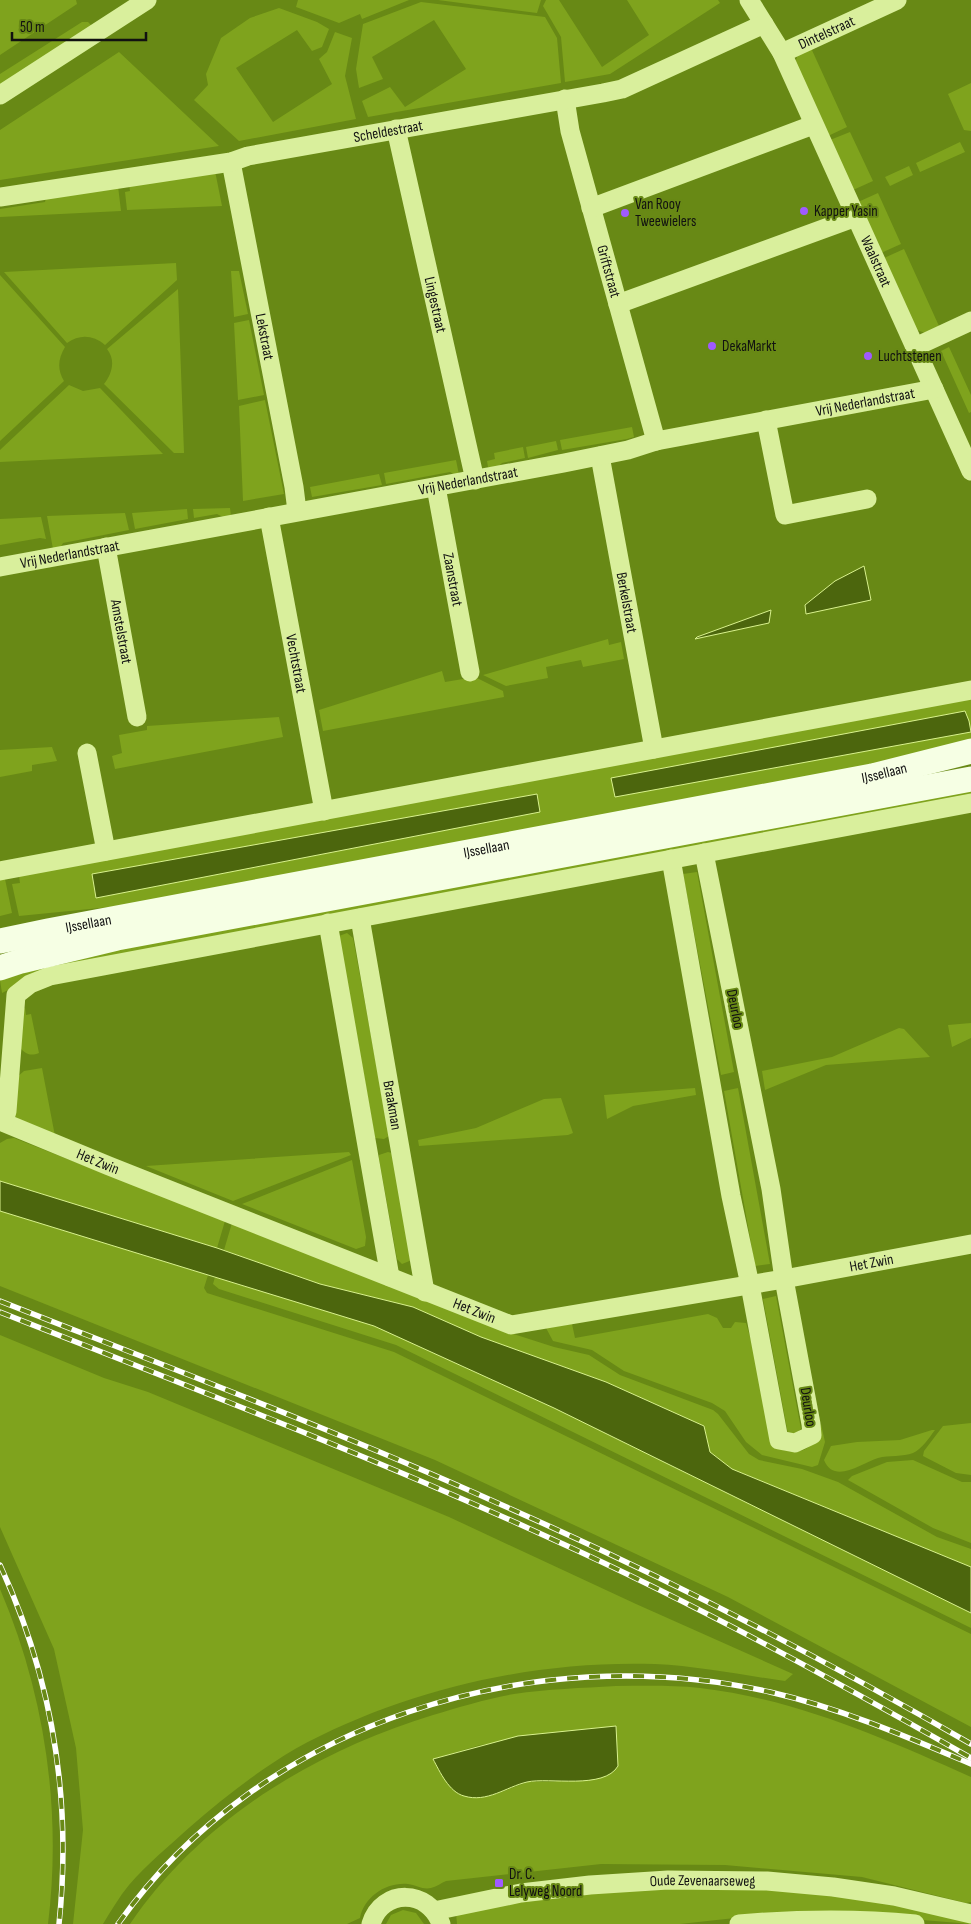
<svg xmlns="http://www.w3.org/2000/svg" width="971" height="1924" font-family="'Sofia Sans Condensed',sans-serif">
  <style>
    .green { fill: #7fa31d; fill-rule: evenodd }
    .water { fill: #4c660d; stroke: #d9f28e }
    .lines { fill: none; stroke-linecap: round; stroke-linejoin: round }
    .minor { stroke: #d9ef9c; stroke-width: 19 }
    .major { stroke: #f6ffe4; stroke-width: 25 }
    .rail-casing { stroke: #fff; stroke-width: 5.5 }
    .rail { stroke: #688915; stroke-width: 4; stroke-dasharray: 11; stroke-linecap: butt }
    .poi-dot { fill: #a05aff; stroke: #688915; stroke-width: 2 }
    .labels { text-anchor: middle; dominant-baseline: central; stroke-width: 4; stroke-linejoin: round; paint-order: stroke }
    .street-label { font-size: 15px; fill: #111; stroke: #688915 }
    .poi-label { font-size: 15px; fill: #111; stroke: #688915; text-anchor: start }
  </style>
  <rect width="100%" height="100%" fill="#688915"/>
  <path class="green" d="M 0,0 L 76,0 L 77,4 L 0,55 Z
    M 298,0 L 409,0 L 362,19 L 360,14 L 339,23 L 296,7 Z
    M 438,0 L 541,0 L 537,13 Z
    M 546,0 L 559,0 L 602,67 L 649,35 L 627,0 L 718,0 L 720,3 L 610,74 L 565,82 L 561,37 L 543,6 Z
    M 421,2 L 545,17 L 557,38 L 561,83 L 368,117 L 362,101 L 390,87 L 405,107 L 466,69 L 434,20 L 372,57 L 383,79 L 359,88 L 356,69 L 363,24 Z
    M 279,8 L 317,22 L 329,29 L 322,47 L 312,51 L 297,30 L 236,68 L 273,122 L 332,84 L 319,59 L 327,52 L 335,32 L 352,38 L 345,76 L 356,119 L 239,141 L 194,100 L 208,85 L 206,74 L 221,38 L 250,18 Z
    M 82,22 L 88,22 L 93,27 L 0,88 L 0,74 Z
    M 811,48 L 847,127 L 828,136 L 795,63 L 798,54 Z
    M 119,52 L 219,146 L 0,180 L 0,130 Z
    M 971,83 L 971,131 L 964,130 L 948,94 Z
    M 850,132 L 873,181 L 853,190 L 830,140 Z
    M 960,142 L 965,152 L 920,172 L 916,163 Z
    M 909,166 L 913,175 L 890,186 L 885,177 Z
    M 215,171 L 222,206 L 127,210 L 125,192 L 130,191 L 129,184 Z
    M 118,186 L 121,211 L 0,217 L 0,209 L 45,202 L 46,198 Z
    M 878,193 L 901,244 L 881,253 L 858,202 Z
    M 904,249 L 939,326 L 925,333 L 917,330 L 884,258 Z
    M 176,263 L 177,280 L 105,345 C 93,335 80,334 67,343 L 4,272 Z
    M 231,271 L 239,271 L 248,314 L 234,317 Z
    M 0,275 L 65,347 C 58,359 57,369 64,381 L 0,441 Z
    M 178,289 L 184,453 L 174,453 L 104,384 C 112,374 116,360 107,349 Z
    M 249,320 L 264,395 L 238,400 L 234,323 Z
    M 949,347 L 971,395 L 971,412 L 969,413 L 941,351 Z
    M 69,385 L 83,391 L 100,388 L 163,454 L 0,462 L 0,450 Z
    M 265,400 L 284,494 L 243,501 L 239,406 Z
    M 632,427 L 634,437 L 627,439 L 562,450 L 560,440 Z
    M 556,441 L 558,450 L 528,458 L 526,447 Z
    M 523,447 L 525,458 L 502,463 L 497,468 L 488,467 L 487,461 L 495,459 L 494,453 Z
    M 456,460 L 459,475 L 455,475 L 450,472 L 386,484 L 384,473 Z
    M 379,474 L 382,485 L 312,497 L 310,487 Z
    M 230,508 L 231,516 L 223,517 L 217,514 L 194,518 L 193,509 Z
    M 187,509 L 188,519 L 135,529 L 132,513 Z
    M 125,513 L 129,530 L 63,543 L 60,548 L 53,549 L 47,516 Z
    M 41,517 L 46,539 L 40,538 L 0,545 L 0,519 Z
    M 608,639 L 609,645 L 621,642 L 624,659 L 583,667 L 581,660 L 546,667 L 548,678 L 506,686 L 483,675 Z
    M 442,671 L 445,682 L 475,677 L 503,691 L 504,697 L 323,731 L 319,710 Z
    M 971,699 L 971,740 L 860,769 L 120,906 L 19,916 L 12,884 L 20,883 L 19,876 ZM 965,712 L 969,722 L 970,732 L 614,797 ZM 537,795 L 539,812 L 96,898 L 92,874 Z
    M 279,717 L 283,737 L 115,769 L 112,756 L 122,753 L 119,735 L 147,730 L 147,726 Z
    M 52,747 L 57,761 L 32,765 L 32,771 L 0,777 L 0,750 Z
    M 971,788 L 971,798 L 20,984 L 2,993 L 0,980 L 85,954 Z
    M 697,872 L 734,1072 L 721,1075 L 683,874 Z
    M 5,879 L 12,913 L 0,916 L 0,880 Z
    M 347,933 L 353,938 L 389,1133 L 389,1136 L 384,1139 L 375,1138 L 339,936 Z
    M 25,1008 L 26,1015 L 31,1014 L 39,1053 C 29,1057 25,1053 18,1046 L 21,1009 Z
    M 971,1023 L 971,1038 L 952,1047 L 948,1025 Z
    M 899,1028 L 904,1029 L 930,1057 L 826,1065 L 765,1090 L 762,1071 L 832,1057 Z
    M 42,1068 L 55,1136 L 17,1119 L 14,1114 L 16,1078 L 24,1071 Z
    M 695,1088 L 696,1095 L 633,1106 L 607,1119 L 604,1095 Z
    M 738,1088 L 770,1264 L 755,1266 L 724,1091 Z
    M 561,1098 L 573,1133 L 568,1135 L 419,1146 L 418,1140 L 476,1128 L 544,1099 Z
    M 14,1138 L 225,1221 L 217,1248 L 0,1181 L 0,1143 L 7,1139 Z
    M 349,1152 L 351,1155 L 233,1201 L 146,1166 Z
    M 388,1152 L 392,1153 L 412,1260 L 402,1264 L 397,1259 L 379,1159 L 379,1155 Z
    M 352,1160 L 366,1237 L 365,1246 L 356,1249 L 242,1204 Z
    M 0,1211 L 208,1275 L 204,1288 L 207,1293 L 394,1352 L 971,1634 L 971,1727 L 728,1597 L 435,1460 L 0,1286 Z
    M 232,1223 L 504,1331 L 554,1347 L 589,1355 L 620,1375 L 713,1410 L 718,1414 L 749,1454 L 759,1460 L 802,1469 L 838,1482 L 937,1537 L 971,1549 L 971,1567 L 732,1469 L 710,1452 L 704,1426 L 606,1382 L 481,1337 L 413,1307 L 320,1284 L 224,1250 Z
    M 215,1277 L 374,1326 L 554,1408 L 971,1613 L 971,1628 L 396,1345 L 219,1289 L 213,1284 Z
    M 776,1296 L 801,1429 L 797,1433 L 788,1434 L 763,1299 Z
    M 708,1314 L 717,1318 L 723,1328 L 731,1328 L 735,1322 L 746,1323 L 783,1450 C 793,1453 806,1453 813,1442 C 817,1435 814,1430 821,1424 L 825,1442 L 818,1465 L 812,1467 L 762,1455 L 746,1442 L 725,1411 L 712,1403 L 624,1371 L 592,1350 L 553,1341 L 546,1328 L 572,1324 L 575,1338 Z
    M 0,1335 L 104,1378 L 148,1392 L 449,1517 L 636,1604 L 793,1674 L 785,1681 C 742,1675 698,1666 655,1664 C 532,1660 403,1690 295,1749 C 258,1771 223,1798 190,1827 C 169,1846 147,1864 129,1885 C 119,1897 111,1911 103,1924 L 73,1924 L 83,1830 L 76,1748 L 54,1649 L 0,1527 Z
    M 971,1423 L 971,1475 L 956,1473 L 923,1456 L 924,1451 L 943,1426 Z
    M 932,1430 L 935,1430 C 929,1438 922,1449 913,1453 C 903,1457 889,1455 878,1458 C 862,1463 834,1485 824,1460 L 831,1446 L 857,1442 L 900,1440 Z
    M 913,1460 L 962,1482 L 971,1482 L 971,1543 L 933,1528 L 848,1480 L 852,1476 L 887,1462 Z
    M 0,1589 C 45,1694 62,1811 48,1924 L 0,1924 Z
    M 616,1686 C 643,1686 672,1685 700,1688 C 795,1699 884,1738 971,1777 L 971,1902 L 966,1903 L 862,1877 L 725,1865 L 601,1864 L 446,1881 C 441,1883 436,1887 431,1888 C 423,1890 416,1885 408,1884 C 386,1882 364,1897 360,1918 L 347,1924 L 130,1924 C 202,1819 313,1752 433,1715 C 460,1707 486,1699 514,1694 C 547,1689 582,1688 616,1686 ZM 616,1726 L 618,1766 L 554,1782 L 528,1782 L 496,1794 L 433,1759 L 480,1745 Z
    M 686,1885 L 831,1892 L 971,1919 L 971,1924 L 898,1918 L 735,1918 L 680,1924 L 457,1924 L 456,1913 L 512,1901 Z
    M 403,1910 L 416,1913 L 424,1924 L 386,1924 L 391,1915 Z"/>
  <path class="water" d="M 864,566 L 871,600 L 806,614 L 805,605 L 835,581 Z
    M 771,610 L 769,623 L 695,639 L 697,637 Z
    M 965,711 L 969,721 L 971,732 L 615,797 L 611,778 Z
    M 537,794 L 540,812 L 96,898 L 92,874 Z
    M 0,1181 L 217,1248 L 320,1284 L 413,1307 L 481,1337 L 606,1382 L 704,1426 L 710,1452 L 732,1469 L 971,1567 L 971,1613 L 554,1408 L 374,1326 L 0,1211 Z
    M 616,1726 L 618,1766 C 604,1790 549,1777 527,1782 C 506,1787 487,1803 464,1796 C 449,1792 440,1772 433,1759 L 518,1736 Z"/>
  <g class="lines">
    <g class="minor">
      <path id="s1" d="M 749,0 L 782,53 L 971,471"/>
      <path id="s2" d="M 782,53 L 897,0"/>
      <path d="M 0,95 L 147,0"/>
      <path id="s3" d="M 565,99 L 570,131 L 656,441"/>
      <path id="s4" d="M 396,129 L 475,480"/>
      <path id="s5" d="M 231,162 L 294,487 L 297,511"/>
      <path id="s6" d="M 0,197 L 231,162 L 248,156 L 603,93 L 622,89 L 764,24"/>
      <path d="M 591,208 L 813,125"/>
      <path d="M 618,304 L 856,217"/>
      <path d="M 915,347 L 971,321"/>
      <path d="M 766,420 L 785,515 L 867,499"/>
      <path id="s7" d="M 600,456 L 654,749"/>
      <path id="s8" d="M 436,487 L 470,672"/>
      <path id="s9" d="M 269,517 L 324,811"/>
      <path id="s10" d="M 106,547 L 137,717"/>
      <path id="s11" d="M 0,567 L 564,463 L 628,450 L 656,441 L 934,389"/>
      <path d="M 87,753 L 106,851"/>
      <path d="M 671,859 L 731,1196 L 750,1285 L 779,1440 L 795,1443 L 812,1435 L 811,1424 L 784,1279 L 771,1189 L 704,853"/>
      <path d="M 0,871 L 971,690"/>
      <path id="s12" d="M 360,918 L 425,1292"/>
      <path d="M 328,923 L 390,1277"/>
      <path id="s13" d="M 0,1121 L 109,1166 L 511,1325 L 784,1279 L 971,1244"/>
      <path d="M 4,1122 L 7,1111 L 16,995 L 30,984 L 50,976 L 971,803"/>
      <path id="s14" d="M 434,1911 L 521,1893 L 590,1885 L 668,1880 L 767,1881 L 833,1887 L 894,1896 L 971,1914"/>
      <path d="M 371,1924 C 382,1888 429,1889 441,1924"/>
      <path d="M 739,1924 C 798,1919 856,1918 915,1924"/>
    </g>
    <g class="major">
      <path id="s15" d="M 0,941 L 48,931 L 872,776 L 971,751"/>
      <path d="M 0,968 L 21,961 L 117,938 L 971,779"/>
    </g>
    <g class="rail-casing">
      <path id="rail" d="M 0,1301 C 168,1367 337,1431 502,1505 C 663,1576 819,1656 971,1744
        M 0,1312 C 185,1385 371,1456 552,1539 C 696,1604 834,1680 971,1758
        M 0,1565 C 52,1678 72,1800 59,1924
        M 118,1924 C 261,1722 532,1638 770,1692 C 840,1708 905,1736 971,1764"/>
    </g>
    <use href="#rail" class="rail"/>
  </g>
  <g class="poi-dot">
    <circle cx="804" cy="211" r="5"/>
    <circle cx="625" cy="213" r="5"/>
    <circle cx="712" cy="346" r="5"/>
    <circle cx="868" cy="356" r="5"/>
    <rect x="494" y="1878" width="10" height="10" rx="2.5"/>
  </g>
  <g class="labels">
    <g class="street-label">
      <text stroke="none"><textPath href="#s2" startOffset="49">Dintelstraat</textPath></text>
      <text stroke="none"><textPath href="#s6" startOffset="394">Scheldestraat</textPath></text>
      <text stroke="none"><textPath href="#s1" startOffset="291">Waalstraat</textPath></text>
      <text stroke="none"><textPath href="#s3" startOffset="178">Griftstraat</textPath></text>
      <text stroke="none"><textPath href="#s4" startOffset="180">Lingestraat</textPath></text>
      <text stroke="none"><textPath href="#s5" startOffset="178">Lekstraat</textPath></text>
      <text stroke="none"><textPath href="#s11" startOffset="881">Vrij Nederlandstraat</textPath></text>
      <text stroke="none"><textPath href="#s11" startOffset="476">Vrij Nederlandstraat</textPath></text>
      <text stroke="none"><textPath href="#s11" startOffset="71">Vrij Nederlandstraat</textPath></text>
      <text stroke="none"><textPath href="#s8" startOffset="94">Zaanstraat</textPath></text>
      <text stroke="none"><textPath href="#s7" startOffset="149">Berkelstraat</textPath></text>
      <text stroke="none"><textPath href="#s10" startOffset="86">Amstelstraat</textPath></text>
      <text stroke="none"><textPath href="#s9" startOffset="149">Vechtstraat</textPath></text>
      <text stroke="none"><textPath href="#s15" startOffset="900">IJssellaan</textPath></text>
      <text stroke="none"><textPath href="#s15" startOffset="495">IJssellaan</textPath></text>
      <text stroke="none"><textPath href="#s15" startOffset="90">IJssellaan</textPath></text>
      <text transform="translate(735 1009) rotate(79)">Deurloo</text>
      <text stroke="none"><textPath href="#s12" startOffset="190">Braakman</textPath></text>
      <text stroke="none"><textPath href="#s13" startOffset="106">Het Zwin</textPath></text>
      <text stroke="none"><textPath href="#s13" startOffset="916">Het Zwin</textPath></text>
      <text stroke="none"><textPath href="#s13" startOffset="511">Het Zwin</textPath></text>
      <text transform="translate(808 1407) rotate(81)">Deurloo</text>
      <text stroke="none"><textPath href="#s14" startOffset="271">Oude Zevenaarseweg</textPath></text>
    </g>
    <g class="poi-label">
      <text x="635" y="204">Van Rooy<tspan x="635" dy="17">Tweewielers</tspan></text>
      <text x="814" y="211">Kapper Yasin</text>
      <text x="722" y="346">DekaMarkt</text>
      <text x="878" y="356">Luchtstenen</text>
      <text x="509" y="1874">Dr. C.<tspan x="509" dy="17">Lelyweg Noord</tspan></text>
    </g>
  </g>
  <path d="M12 32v8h134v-8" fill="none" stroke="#111111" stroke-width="2.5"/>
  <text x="20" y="32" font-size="15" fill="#111111" stroke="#688915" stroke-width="4" paint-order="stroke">50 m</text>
</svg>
